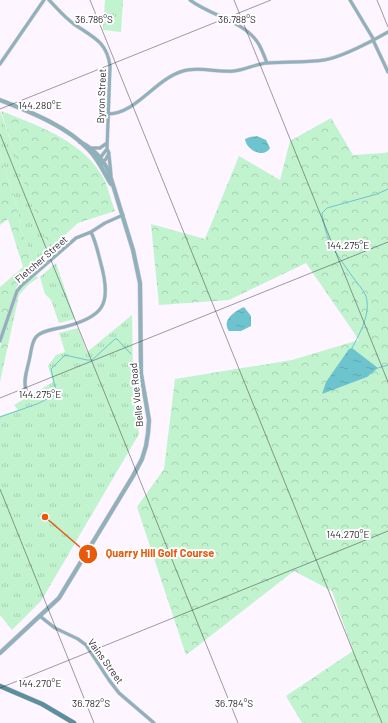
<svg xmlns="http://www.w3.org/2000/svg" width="388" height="723" font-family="Barlow,sans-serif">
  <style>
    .grass { fill: url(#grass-tufts) }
    .forest { fill: url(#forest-crowns) }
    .water { fill: url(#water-ripples) }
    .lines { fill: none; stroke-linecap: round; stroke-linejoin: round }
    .stream { stroke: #6dc4ce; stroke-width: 1 }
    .minor-casing { stroke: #d8d0da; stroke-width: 4 }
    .tertiary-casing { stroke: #d8d0da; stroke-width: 5 }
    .secondary-casing { stroke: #d8d0da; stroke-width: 5.5 }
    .minor { stroke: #90b1bb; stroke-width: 3 }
    .tertiary { stroke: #90b1bb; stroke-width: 4 }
    .secondary { stroke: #5c8e9c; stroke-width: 4.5 }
    .ticks { fill: none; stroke: #2e2730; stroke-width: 1; stroke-opacity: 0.45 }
    .labels { text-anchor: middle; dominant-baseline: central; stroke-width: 4; stroke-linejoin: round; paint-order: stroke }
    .street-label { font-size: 10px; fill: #2e2730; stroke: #fff }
    .ticks-label { font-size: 10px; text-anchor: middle; fill: #2e2730; stroke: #fff; stroke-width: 4; stroke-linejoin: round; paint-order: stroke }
    .leader { fill: none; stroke: #e8590c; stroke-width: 1.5 }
    .callout-dot { fill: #e8590c; stroke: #fff; stroke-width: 1.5 }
    .mark-label { font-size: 12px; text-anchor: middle; font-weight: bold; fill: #fff }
    .callout-label { font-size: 11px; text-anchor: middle; font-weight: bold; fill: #e8590c; stroke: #fff; stroke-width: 4; stroke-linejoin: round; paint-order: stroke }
  </style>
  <defs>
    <pattern id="grass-tufts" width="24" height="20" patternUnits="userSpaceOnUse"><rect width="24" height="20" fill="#c1f3cf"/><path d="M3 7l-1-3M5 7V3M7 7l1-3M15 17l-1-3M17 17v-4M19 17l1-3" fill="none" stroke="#a6d0b2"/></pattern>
    <pattern id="forest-crowns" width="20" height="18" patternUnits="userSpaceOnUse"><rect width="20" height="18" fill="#c1f3cf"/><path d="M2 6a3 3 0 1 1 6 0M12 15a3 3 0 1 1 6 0" fill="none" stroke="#a6d0b2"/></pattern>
    <pattern id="water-ripples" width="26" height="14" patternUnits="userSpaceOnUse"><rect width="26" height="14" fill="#6dc4ce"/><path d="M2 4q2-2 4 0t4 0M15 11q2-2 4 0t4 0" fill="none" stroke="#5fa8b1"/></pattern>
  </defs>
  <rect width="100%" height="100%" fill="#fdf5ff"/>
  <path class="grass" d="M 105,0 L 123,0 L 121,32 L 103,30 Z
    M 0,111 L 47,243 L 54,245 L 36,269 L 21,230 L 17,207 L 0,153 Z
    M 56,263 L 75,319 L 59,323 L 51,300 L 45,294 L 40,277 Z
    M 132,315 L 133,372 L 139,434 L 41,601 L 12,630 L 0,615 L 0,416 L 18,410 L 14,405 L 53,382 L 48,366 L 56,355 L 65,352 L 59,333 L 78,328 L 87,352 Z"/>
  <path class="forest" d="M 1,111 C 39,126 86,142 105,181 C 109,191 111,201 115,211 L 78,223 L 54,245 L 47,243 L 28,194 Z
    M 331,118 L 353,155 L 384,153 L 388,152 L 388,723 L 302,723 L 286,696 L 353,651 L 332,591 L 294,571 L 186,655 L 137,507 L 164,469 L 175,379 L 292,360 L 359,340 L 306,263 L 229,300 L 159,305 L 151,224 L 205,239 L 239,156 L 280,180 L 290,141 Z
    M 0,153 L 17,207 L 21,230 L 36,269 L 17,286 L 0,337 L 0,287 L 23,267 L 8,219 L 0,225 Z
    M 36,276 L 38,278 L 29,284 L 19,295 L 0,382 L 0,347 L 5,330 L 18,293 L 22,286 Z"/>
  <path class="water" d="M 257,136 L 266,140 L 270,148 C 264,159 246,150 245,139 L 250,137 Z
    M 244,307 L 251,316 L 251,326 L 241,331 L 229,331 C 221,320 235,311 244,307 Z
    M 352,348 L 378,368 L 367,377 L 322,394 L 326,382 L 349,349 Z"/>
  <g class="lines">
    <path class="stream" d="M 352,348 C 360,333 371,314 366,296 C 363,289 356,282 352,276 C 336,253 326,242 322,213 L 327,208 L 377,194 L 388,189
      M 378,368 L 388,365
      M 0,417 L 37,404 L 55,395 L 56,391 L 51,369 L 65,355 L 87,360 L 92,360 L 115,339 L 117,339 L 131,354"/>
    <g class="minor-casing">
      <path id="minor" d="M 49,0 C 57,8 64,17 74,24 C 92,37 107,41 110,66 L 107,149 L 109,153 L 106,159 L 102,163
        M 190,0 C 211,16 244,21 258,43 C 262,49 264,56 267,63
        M 350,0 L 374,40
        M 373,40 L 388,72
        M 0,64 L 44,0
        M 108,114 C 136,114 155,79 183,71 C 200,66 217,73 234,71 C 245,70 255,64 267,63 C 286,61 305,63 324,60 C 342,57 372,41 388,32
        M 92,148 L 100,148 L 107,143
        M 109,155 L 111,175
        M 100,158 L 107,149
        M 0,341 L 17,291 L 22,285 L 76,238 L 91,232 L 105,223 L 123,215
        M 26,390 C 23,381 27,370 29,361 C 31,354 31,343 36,337 C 42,330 56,329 64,327 C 104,317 112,304 101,264 C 98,253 96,242 91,232
        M 41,617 L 55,628 L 78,639 L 86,645 L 109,680 L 119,693 L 154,723"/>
    </g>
    <g class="tertiary-casing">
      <path id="tertiary" d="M 0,100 C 30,112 67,126 89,150 C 99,160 104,173 111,184
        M 0,653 L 59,598 L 133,476 L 142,459 L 146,446 L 148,433 L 149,420 L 141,374 L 140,283 L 133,250 L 109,172 C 102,158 94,149 80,142"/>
    </g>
    <g class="secondary-casing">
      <path id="secondary" d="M 0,686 L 42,704 L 74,723"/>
    </g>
    <use href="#minor" class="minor"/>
    <use href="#tertiary" class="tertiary"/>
    <use href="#secondary" class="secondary"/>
  </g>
  <path class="ticks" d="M 90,0 L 382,723M 234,0 L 388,382M 377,0 L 388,27M 0,109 L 271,0M 0,134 L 238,723M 0,398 L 388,242M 0,489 L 94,723M 0,688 L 388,531"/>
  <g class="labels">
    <g class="street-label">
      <text transform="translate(101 96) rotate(-88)">Byron Street</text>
      <text transform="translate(41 259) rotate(-41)">Fletcher Street</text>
      <text transform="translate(136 395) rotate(-96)">Belle Vue Road</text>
      <text transform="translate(106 661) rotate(54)">Vains Street</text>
    </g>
  </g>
  <g class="ticks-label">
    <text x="94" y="23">36.786°S</text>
    <text x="237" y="23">36.788°S</text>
    <text x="40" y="109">144.280°E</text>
    <text x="348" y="249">144.275°E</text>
    <text x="40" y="398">144.275°E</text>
    <text x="348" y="538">144.270°E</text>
    <text x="40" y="687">144.270°E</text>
    <text x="91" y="707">36.782°S</text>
    <text x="234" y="707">36.784°S</text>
  </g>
  <path class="leader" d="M45 517L88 554"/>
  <g class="callout-dot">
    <circle cx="45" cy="517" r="4"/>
    <circle cx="88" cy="554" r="10"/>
  </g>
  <g class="mark-label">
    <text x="88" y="558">1</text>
  </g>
  <g class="callout-label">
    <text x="160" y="557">Quarry Hill Golf Course</text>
  </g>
</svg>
